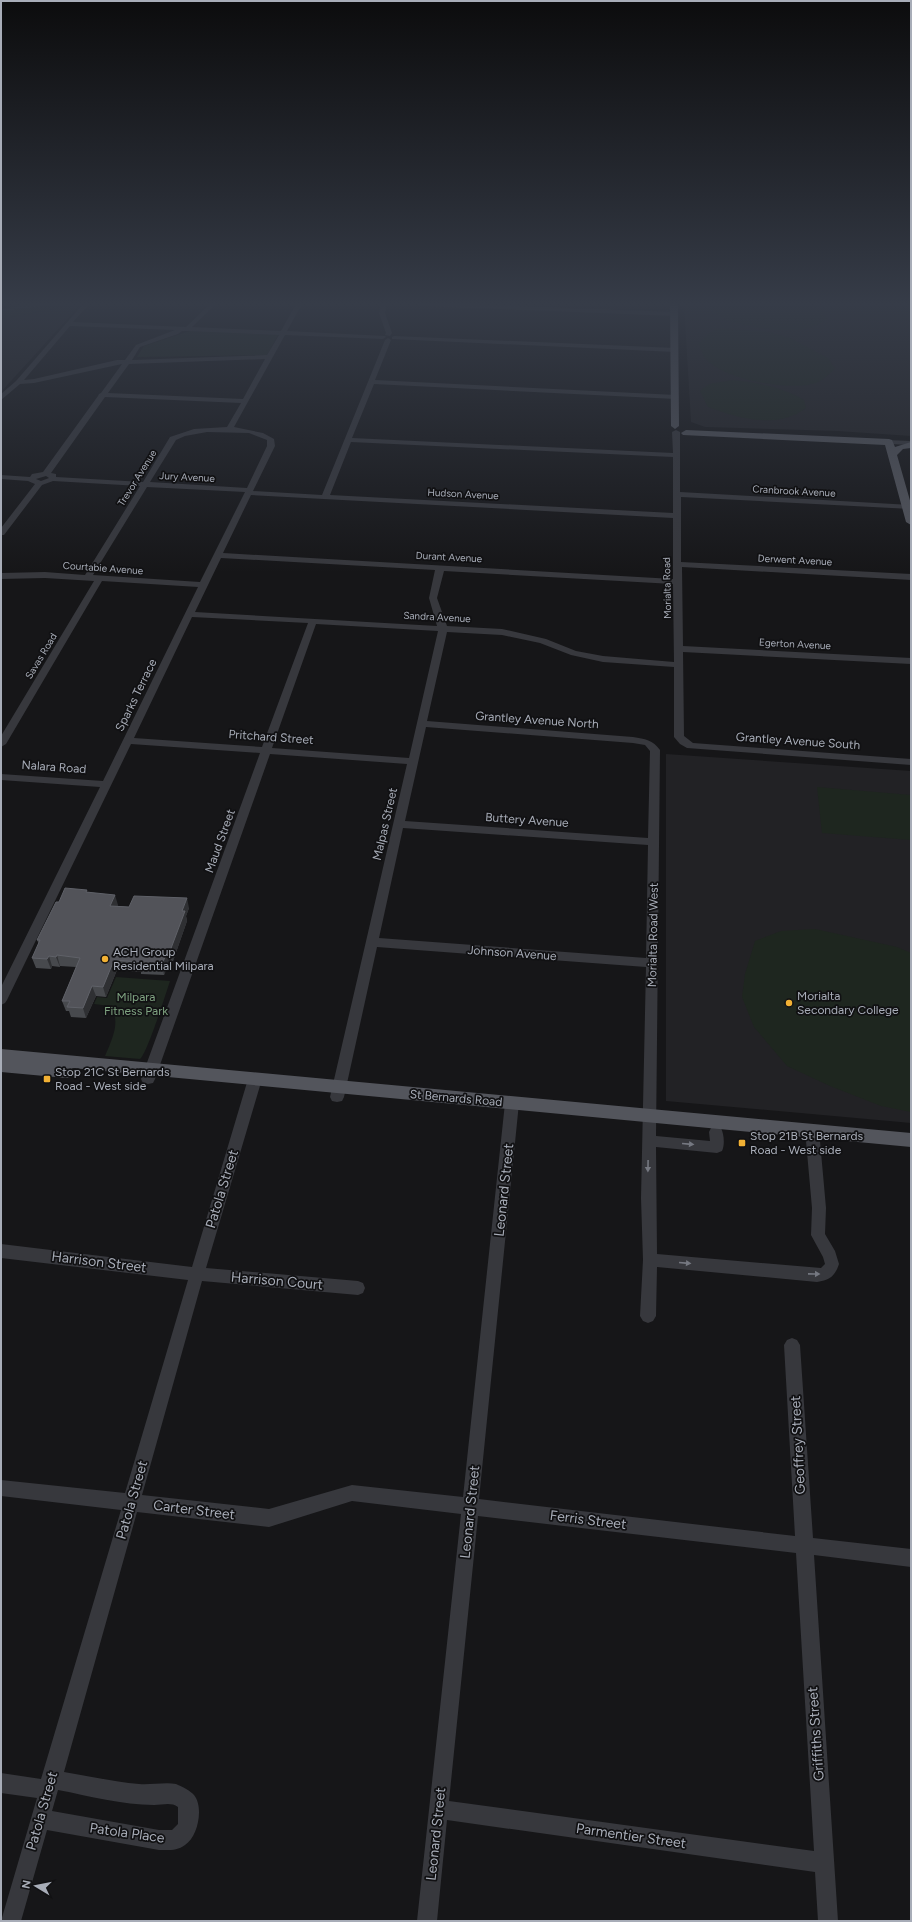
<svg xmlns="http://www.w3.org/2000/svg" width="912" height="1922" font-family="Figtree,sans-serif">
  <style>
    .built { fill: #222225 }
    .green { fill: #1e261f }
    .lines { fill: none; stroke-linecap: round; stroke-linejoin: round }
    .stream { stroke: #2c353c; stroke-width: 2 }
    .minor { fill: #37383d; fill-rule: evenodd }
    .major { fill: #53555c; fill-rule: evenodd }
    .wall { fill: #47494d }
    .shaded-wall { fill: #2f3033 }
    .building { fill: #525359; stroke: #5f6168 }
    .oneway { fill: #757881 }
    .poi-dot { fill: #f2b134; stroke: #111113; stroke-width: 1.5 }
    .labels { text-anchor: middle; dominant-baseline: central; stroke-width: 3.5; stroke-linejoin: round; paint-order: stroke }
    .far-street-label { font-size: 10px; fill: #a8adb8; stroke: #111113 }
    .street-label { font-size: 12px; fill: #a8adb8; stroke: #111113 }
    .poi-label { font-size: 12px; fill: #a8adb8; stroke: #111113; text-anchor: start }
    .park-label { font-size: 12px; fill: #7fa381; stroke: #111113 }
    .near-street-label { font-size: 14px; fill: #a8adb8; stroke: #111113 }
  </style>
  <rect width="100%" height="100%" fill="#161618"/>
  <path class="built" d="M 81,304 L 1,392 L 1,319 Z
    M 684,304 L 911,304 L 911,436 L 837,431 L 705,427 L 691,422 Z
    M 666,754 L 911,771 L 911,1123 L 666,1101 Z"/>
  <path class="green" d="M 20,304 L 79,304 L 1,319 L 1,309 L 18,306 Z
    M 708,304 L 812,304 L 823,311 L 827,320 C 821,323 815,326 809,328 C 789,334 728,327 713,311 C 711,309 710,306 708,304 Z
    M 716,329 L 765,331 L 790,338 L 828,358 L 835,369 C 830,373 824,380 818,382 C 794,393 716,379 703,355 C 701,351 700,346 699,343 L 708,334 Z
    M 190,331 L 278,335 L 267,355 L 137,357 L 144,346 Z
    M 733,380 C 758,383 783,387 804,400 L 806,408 C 778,430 737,418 708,407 L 700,391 L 709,384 Z
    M 817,787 L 911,795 L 911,840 L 822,833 Z
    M 815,929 L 897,947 L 911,953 L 911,1112 L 881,1106 L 830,1086 L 787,1066 L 754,1027 L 742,997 L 745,974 L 755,941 L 781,931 Z
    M 116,977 L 170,981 C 166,993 147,1054 140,1059 L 105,1056 C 111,1041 122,1021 110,1006 L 94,1004 L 97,997 L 107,998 Z"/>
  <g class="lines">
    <path class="stream" d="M 1,310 L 49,304"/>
    <path class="minor" d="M 83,304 L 89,304 L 73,322 L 186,327 L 210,304 L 216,304 L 192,327 L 281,331 L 296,304 L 302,304 L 287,331 L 385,336 L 386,337 L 383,339 L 285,335 L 234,427 L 263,433 L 274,439 L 275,446 L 253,491 L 322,495 L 385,340 L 388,338 L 391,340 L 375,380 L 676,395 L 679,397 L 676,399 L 374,384 L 352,438 L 673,453 L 672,432 L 676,430 L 680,432 L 680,492 L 911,505 L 911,509 L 681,497 L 681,562 L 911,574 L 911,580 L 682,567 L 683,646 L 911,658 L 911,664 L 683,652 L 684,736 L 693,743 L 911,759 L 911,765 L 687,748 L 680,744 L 674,737 L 674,667 L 603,662 L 571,655 L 540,643 L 502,635 L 447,632 L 427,721 L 633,737 C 645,739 653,740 660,750 L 656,1136 L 710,1141 L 709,1132 L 711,1128 L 716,1126 L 721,1128 C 724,1134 725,1145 722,1151 L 717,1153 L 656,1147 L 657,1254 L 821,1268 L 825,1264 L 823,1257 L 811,1235 L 812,1208 L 806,1141 L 808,1137 L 813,1135 L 818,1137 L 820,1141 L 826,1208 L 825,1234 L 835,1251 L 839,1264 C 835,1276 830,1280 817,1282 L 657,1267 L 656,1316 L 653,1321 L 648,1323 L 643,1321 L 640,1316 L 643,1260 L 641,1198 L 646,967 L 377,947 L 344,1097 L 342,1101 L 337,1102 L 332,1101 L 330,1097 L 407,764 L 270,754 L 155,1079 L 153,1083 L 148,1084 L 143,1083 L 141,1079 L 260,753 L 131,744 L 7,1000 L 5,1003 L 1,1005 L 1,987 L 100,787 L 1,780 L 1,774 L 103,781 L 198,587 L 102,581 L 6,744 L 1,747 L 1,736 L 94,581 L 45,578 L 1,579 L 1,573 L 45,572 L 85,575 L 140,486 L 53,481 L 42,485 L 4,535 L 1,535 L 1,528 L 35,484 L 28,481 L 1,479 L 1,475 L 30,477 L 32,474 L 43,472 L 98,396 L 99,394 L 101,393 L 122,364 L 34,383 L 20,384 L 1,400 L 1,394 L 16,381 ZM 70,326 L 175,330 L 136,345 L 125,360 L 117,360 L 34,379 L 24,380 ZM 182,331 L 187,331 L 279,335 L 267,355 L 132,360 L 140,347 L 178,334 ZM 265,359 L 243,399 L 108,393 L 129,364 ZM 105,397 L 241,403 L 227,427 L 194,429 L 170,437 L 143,482 L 56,477 L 56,474 L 51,473 ZM 207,432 L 249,433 L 267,440 L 267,446 L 247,488 L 150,482 L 176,440 L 185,436 ZM 351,442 L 673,457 L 673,513 L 330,495 ZM 46,476 L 49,478 L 41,481 L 36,479 ZM 147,487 L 245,492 L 200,582 L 93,575 ZM 251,495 L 673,518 L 673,579 L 223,553 ZM 221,558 L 435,570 L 429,598 L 437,626 L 195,612 ZM 444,571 L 673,584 L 674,662 L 603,656 L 576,651 L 546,639 L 502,629 L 447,626 L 437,598 ZM 192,617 L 308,623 L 262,747 L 134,738 ZM 316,624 L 438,631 L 409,758 L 272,748 ZM 426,727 L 633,743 L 645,745 L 650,751 L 648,838 L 405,821 ZM 403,828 L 648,845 L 646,958 L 379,938 Z
      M 381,304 L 387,304 L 385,313 L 392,333 L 390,336 L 385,335 L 386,333 L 379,313 Z
      M 420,304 L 461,304 L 675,312 L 678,314 L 675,316 L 423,306 Z
      M 394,336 L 675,348 L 678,350 L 675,352 L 392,339 L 392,337 Z
      M 886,440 L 911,441 L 911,445 L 889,444 L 886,444 Z
      M 255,1074 L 260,1075 L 262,1079 L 206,1268 L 358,1281 L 363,1283 L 365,1288 L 363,1293 L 358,1295 L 202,1281 L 142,1495 L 269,1509 L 352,1485 L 463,1497 L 505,1103 L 507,1099 L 512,1098 L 517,1099 L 519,1103 L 479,1499 L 795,1536 L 784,1345 L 787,1340 L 792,1338 L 797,1340 L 800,1345 L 813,1538 L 911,1549 L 911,1567 L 814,1555 L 838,1921 L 818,1921 L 815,1872 L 447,1820 L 437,1921 L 417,1921 L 461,1514 L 352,1501 L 269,1527 L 137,1512 L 64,1772 C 89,1776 114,1782 139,1784 C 150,1785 166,1782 176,1784 C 181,1786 191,1791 194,1795 C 204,1807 198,1837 185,1845 C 177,1851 169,1850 159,1850 L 47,1830 L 21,1921 L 1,1921 L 37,1798 L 1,1793 L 1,1773 L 41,1779 L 121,1510 L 1,1496 L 1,1480 L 125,1493 L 188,1280 L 1,1258 L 1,1244 L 192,1267 L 248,1079 L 250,1075 ZM 478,1516 L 796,1553 L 814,1851 L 449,1801 ZM 58,1790 C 90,1796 122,1805 154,1805 C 163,1805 171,1802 178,1807 L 178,1824 L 172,1830 L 159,1830 L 52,1811 Z"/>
    <path class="major" d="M 670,304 L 678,304 L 679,426 L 675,429 L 671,426 Z
      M 686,430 L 889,439 L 892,440 L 895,447 L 911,442 L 911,448 L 903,449 L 897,455 L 911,504 L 911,525 L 906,522 L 885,445 L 683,435 L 681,433 Z
      M 1,1049 L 911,1133 L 911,1147 L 72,1068 L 74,1072 L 72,1077 L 66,1078 L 1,1072 Z"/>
  </g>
  <path class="wall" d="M 88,892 L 118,905 L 117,906 L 129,907 L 189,908 L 186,916 L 187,921 L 173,961 L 170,961 L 164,975 L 141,974 L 141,972 L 117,970 L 106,997 L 96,996 L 86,1018 L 71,1017 L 69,1011 L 66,1011 L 62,1001 L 76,967 L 60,966 L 60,967 L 52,966 L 51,969 L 36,968 L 32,958 L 39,944 L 37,940 L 59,902 Z"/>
  <path class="shaded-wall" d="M 115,895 L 118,905 L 113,916 L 110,906 Z
    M 187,898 L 189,908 L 186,916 L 187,921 L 173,961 L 170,951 L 182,911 Z
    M 167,951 L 170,961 L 164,975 L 162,965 Z
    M 57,955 L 60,966 L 60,967 L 56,957 Z
    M 49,956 L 52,966 L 51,969 L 47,959 Z
    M 114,960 L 117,970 L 106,997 L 103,987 Z
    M 92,986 L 96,996 L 86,1018 L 83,1008 Z"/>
  <path class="building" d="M 65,888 L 87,890 L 86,892 L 115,895 L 110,906 L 129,907 L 134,896 L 187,898 L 182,911 L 185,911 L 170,951 L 167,951 L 162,965 L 139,964 L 139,962 L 114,960 L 103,987 L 92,986 L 83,1008 L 67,1007 L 70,1001 L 62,1001 L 80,958 L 57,955 L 56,957 L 49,956 L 47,959 L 32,958 L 40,940 L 37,940 L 56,902 L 59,902 Z"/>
  <defs><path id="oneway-solid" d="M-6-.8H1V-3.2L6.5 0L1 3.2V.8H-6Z"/></defs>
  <g class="oneway">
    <use href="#oneway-solid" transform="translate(688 1144) rotate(5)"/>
    <use href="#oneway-solid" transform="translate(648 1166) rotate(91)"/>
    <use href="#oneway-solid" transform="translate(685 1263) rotate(5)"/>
    <use href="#oneway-solid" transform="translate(814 1274) rotate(1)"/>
  </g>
  <linearGradient id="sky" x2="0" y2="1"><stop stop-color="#0c0c0d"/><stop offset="0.53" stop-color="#363c48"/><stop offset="1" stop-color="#363c48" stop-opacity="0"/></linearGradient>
  <rect width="912" height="573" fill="url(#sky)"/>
  <g class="poi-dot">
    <circle cx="105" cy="959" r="4"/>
    <circle cx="789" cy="1003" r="4"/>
    <rect x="43" y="1075" width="8" height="8" rx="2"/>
    <rect x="738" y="1139" width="8" height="8" rx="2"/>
  </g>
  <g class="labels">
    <g class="far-street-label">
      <text transform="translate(187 477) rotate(3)">Jury Avenue</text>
      <text transform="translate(137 478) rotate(-58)">Trevor Avenue</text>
      <text transform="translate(794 491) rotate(3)">Cranbrook Avenue</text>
      <text transform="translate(463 494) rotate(3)">Hudson Avenue</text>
      <text transform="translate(449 557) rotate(3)">Durant Avenue</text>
      <text transform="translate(795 560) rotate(3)">Derwent Avenue</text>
      <text transform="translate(103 568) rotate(4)">Courtabie Avenue</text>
      <text transform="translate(667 588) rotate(-91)">Morialta Road</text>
      <text transform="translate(437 617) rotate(3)">Sandra Avenue</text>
      <text transform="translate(795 644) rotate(3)">Egerton Avenue</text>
      <text transform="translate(41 656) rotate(-59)">Savas Road</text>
    </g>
    <g class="street-label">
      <text transform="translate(136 695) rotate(-64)">Sparks Terrace</text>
      <text transform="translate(537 720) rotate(4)">Grantley Avenue North</text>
      <text transform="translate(271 737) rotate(4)">Pritchard Street</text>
      <text transform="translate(798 741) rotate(4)">Grantley Avenue South</text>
      <text transform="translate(54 767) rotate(4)">Nalara Road</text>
      <text transform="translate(527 820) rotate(4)">Buttery Avenue</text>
      <text transform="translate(385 824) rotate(-77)">Malpas Street</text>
      <text transform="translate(220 841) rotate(-70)">Maud Street</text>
      <text transform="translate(653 935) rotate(-89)">Morialta Road West</text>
      <text transform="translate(512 953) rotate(4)">Johnson Avenue</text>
      <text transform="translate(456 1098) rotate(5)">St Bernards Road</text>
    </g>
    <g class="poi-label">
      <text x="113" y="952">ACH Group<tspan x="113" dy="14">Residential Milpara</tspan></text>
      <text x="797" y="996">Morialta<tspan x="797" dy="14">Secondary College</tspan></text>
      <text x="55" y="1072">Stop 21C St Bernards<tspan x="55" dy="14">Road - West side</tspan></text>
      <text x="750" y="1136">Stop 21B St Bernards<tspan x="750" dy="14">Road - West side</tspan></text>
    </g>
    <g class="park-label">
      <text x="136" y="997">Milpara<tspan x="136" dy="14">Fitness Park</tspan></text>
    </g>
    <g class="near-street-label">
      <text transform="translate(222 1189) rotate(-73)">Patola Street</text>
      <text transform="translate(504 1190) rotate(-84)">Leonard Street</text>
      <text transform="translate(99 1262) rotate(7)">Harrison Street</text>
      <text transform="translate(277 1281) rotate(5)">Harrison Court</text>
      <text transform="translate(798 1445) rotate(-93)">Geoffrey Street</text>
      <text transform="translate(132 1500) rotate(-74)">Patola Street</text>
      <text transform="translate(194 1510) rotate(7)">Carter Street</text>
      <text transform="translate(470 1512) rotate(-84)">Leonard Street</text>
      <text transform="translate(588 1520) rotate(7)">Ferris Street</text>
      <text transform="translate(816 1734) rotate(-94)">Griffiths Street</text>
      <text transform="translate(42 1811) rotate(-74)">Patola Street</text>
      <text transform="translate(127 1833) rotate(8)">Patola Place</text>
      <text transform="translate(436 1834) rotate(-84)">Leonard Street</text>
      <text transform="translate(631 1836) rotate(8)">Parmentier Street</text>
    </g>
  </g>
  <rect width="912" height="1922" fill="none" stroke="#a8adb8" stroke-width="4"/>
  <g transform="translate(36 1886) rotate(280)" stroke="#111113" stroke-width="3" paint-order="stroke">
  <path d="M0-3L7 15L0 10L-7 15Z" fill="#a8adb8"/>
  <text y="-6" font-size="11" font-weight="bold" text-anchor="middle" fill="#a8adb8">N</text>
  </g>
</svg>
